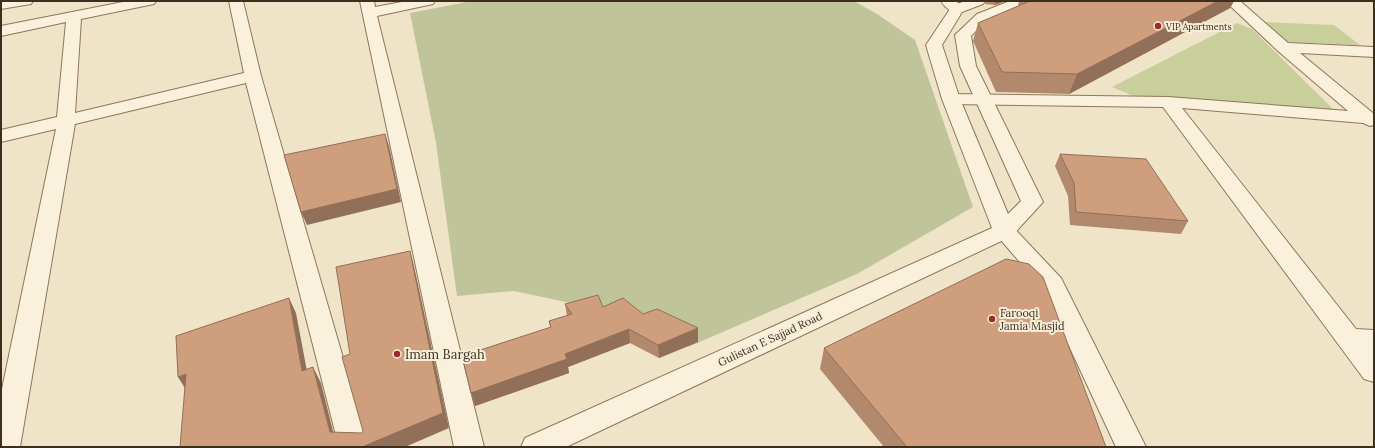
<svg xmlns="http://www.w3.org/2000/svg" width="1375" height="448" font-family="Lora,serif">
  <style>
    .green { fill: #c9cf9b }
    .cemetery { fill: #bfc49a }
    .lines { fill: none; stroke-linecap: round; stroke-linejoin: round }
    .minor-casing { stroke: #8d765c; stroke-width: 2 }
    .tertiary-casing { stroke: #8d765c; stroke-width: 2 }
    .minor { fill: #faf1dc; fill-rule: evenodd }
    .tertiary { fill: #faf1dc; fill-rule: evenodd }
    .wall { fill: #b2896c }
    .shaded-wall { fill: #916f58 }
    .building { fill: #cf9f7d; stroke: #916f58 }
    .poi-dot { fill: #9e2a2b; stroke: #f7eed8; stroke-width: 1.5 }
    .labels { text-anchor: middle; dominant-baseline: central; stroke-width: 4; stroke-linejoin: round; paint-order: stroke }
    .far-poi-label { font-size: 9px; fill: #3d2e20; stroke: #f7eed8; text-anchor: start }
    .poi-label { font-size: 11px; fill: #3d2e20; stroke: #f7eed8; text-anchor: start }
    .street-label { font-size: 11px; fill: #3d2e20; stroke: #f7eed8 }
    .near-poi-label { font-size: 13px; fill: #3d2e20; stroke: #f7eed8; text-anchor: start }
  </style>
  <rect width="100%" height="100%" fill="#f0e4c8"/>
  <path class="green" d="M 1265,22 L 1334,25 L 1360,45 L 1281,42 Z
    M 1237,23 L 1252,29 L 1337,113 L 1136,97 L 1112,87 Z"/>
  <path class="cemetery" d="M 472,1 L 854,1 L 877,14 L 915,40 L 973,207 L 857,274 L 688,347 L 599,309 L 514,291 L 457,296 L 436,143 L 410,13 Z"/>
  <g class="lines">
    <g class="minor-casing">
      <path id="minor" d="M 1,1 L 33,1 L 31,4 L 1,9 Z
        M 128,1 L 156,1 L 154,4 L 149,5 L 81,19 L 75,113 L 244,73 L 229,1 L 243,1 L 261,76 L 369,447 L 339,447 L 246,83 L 75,124 L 20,447 L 1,447 L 1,394 L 56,129 L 1,142 L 1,130 L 57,117 L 66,22 L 1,36 L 1,26 Z
        M 360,1 L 374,1 L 375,7 L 407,1 L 435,1 L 433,4 L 377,16 L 484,447 L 454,447 Z
        M 941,1 L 956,1 L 964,9 L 962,12 C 953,14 946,9 941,1 Z
        M 1225,1 L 1240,1 L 1288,43 L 1374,47 L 1374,57 L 1300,53 L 1374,114 L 1374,125 L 1370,126 L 1363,123 L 1182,108 L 1356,329 L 1374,330 L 1374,382 L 1364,379 L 1163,107 L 951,104 L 945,103 L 942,99 L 945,95 L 951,94 L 1168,97 L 1348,111 L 1278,51 Z
        M 1004,224 L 1012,226 L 1061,278 L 1146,447 L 1116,447 L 1042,288 L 993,231 L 996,226 Z"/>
    </g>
    <g class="tertiary-casing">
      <path id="tertiary" d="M 965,1 L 985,1 L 983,4 L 962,12 L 942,45 L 960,99 L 1008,214 L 1021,201 L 960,66 L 955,35 L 977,14 L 1010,1 L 1030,1 L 1028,4 L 987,20 L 971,36 L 976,66 L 1043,202 L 1012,236 L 566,447 L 521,447 L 525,438 L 992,228 L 942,99 L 926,45 L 952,6 Z"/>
    </g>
    <use href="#minor" class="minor"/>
    <use href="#tertiary" class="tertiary"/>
  </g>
  <path class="wall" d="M 986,1 L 1006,1 L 995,5 L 985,4 Z
    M 1019,1 L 1234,1 L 1230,8 L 1069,94 L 996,92 L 973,41 L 978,23 L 1018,6 Z
    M 1060,154 L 1188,221 L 1181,234 L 1070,225 L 1068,196 L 1055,166 Z
    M 565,304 L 603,307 L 643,314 L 698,342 L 659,358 L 630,343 L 568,367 L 569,373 L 475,406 L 471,393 L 550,327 L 549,321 L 567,316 Z
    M 824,348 L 1106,447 L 884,447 L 820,369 Z"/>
  <path class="shaded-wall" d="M 996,1 L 1006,1 L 995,5 Z
    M 1218,1 L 1234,1 L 1230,8 L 1069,94 L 1077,74 Z
    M 385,134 L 389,146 L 401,202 L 307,225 L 301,212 Z
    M 410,251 L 414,266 L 449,428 L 405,447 L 362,447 Z
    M 289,298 L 296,313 L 310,387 L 302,371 Z
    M 698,328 L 698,342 L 659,358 L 658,345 Z
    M 629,329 L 630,343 L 568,367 L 569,373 L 475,406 L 471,393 L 565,354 Z
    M 313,367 L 321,383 L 337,447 L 330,432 Z
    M 186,374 L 188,393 L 178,377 Z"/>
  <path class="building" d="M 1030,1 L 1218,1 L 1077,74 L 1002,72 L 978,23 Z
    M 385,134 L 397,189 L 301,212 L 284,155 Z
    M 1060,154 L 1146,159 L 1188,221 L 1076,212 L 1074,183 Z
    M 410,251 L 443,413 L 362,447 L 180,447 L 186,374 L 178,377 L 176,336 L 289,298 L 302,371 L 313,367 L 330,432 L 362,433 L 363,431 L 342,357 L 350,354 L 336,267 Z
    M 1006,259 L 1029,264 L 1043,277 L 1106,447 L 907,447 L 824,348 Z
    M 598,295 L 603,307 L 623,298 L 643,314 L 657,309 L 698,328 L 658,345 L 629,329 L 565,354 L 567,359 L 471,393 L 462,356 L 551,327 L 549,321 L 572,314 L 565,304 Z"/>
  <g class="poi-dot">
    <circle cx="1158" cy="26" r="4"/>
    <circle cx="992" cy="319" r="4"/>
    <circle cx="397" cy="354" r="4"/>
  </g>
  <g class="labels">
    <g class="far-poi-label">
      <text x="1166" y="26">VIP Apartments</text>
    </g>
    <g class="poi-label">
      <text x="1000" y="313">Farooqi<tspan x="1000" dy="13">Jamia Masjid</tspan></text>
    </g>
    <g class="street-label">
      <text transform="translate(770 339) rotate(-25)">Gulistan E Sajjad Road</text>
    </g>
    <g class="near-poi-label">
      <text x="405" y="354">Imam Bargah</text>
    </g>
  </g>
  <rect width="1375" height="448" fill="none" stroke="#3d2e20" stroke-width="4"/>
</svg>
